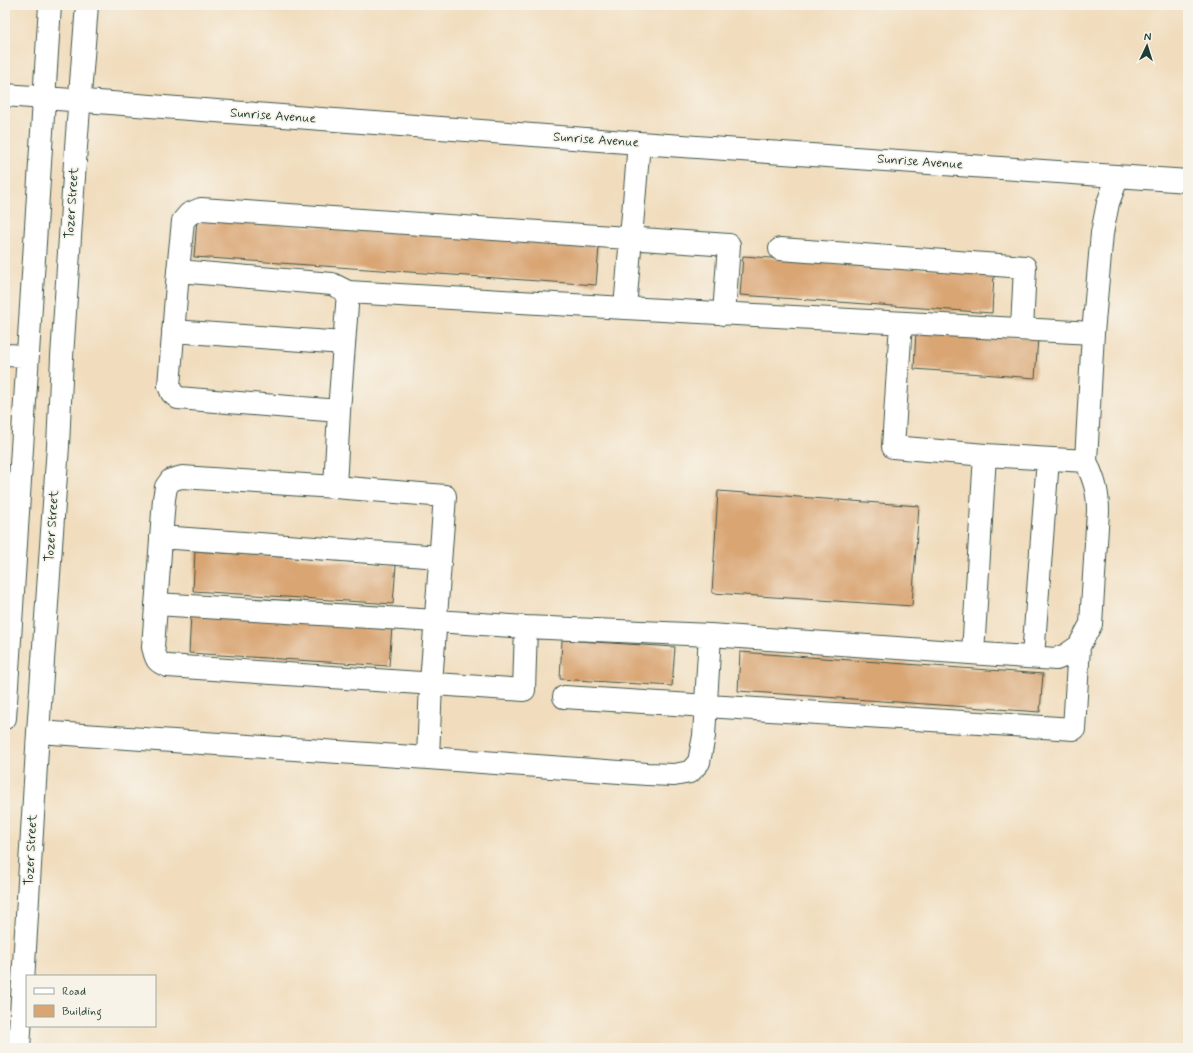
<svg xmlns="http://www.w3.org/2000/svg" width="1193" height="1053" font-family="Mynerve,sans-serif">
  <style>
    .building { fill: #d9a573 }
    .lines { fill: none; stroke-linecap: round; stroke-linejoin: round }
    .minor-casing { stroke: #3e5549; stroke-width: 24 }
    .minor { stroke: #fff; stroke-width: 22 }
    .labels { text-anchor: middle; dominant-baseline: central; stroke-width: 3.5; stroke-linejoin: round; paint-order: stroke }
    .street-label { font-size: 13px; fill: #1f3d34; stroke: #f7f3e8 }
  </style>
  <rect width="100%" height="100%" fill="#f7f3e8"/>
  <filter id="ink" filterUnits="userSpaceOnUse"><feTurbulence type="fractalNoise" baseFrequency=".025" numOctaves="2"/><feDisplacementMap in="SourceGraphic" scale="8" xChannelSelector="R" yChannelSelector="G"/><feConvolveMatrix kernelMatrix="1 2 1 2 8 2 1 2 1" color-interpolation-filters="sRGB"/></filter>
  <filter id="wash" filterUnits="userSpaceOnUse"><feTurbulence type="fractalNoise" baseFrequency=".012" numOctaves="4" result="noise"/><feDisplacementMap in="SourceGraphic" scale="16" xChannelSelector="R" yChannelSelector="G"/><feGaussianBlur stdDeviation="0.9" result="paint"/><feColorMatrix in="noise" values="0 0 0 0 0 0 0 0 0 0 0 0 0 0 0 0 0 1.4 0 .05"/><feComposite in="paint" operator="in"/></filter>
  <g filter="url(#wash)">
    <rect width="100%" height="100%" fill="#f1ddbe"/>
    <g id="blocks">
      <path class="building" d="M 197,219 L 599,246 L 596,285 L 194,257 Z
        M 743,256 L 994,274 L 992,313 L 740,295 Z
        M 916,330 L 1038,338 L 1035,378 L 914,369 Z
        M 718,491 L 919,506 L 912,606 L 712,593 Z
        M 195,551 L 396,565 L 393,604 L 193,591 Z
        M 191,614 L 392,627 L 389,666 L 189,653 Z
        M 562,640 L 675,647 L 672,686 L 560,679 Z
        M 740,652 L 1043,674 L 1040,712 L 738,691 Z"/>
    </g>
  </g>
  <g filter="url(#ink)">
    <use href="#blocks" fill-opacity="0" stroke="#3e5549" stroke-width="1"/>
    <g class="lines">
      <g class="minor-casing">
        <path id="minor" d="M 5,95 L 639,143 L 1188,181
          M 780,249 L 1025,267 L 1022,329
          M 178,271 L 183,221 L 189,214 L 201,209 L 729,245 L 724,314
          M 901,323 L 893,447 L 985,455 L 1086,461
          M 173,331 L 344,343
          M 1093,333 L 1102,233 L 1108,203 L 1118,176
          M 5,355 L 28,356
          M 339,411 L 178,398 L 172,393 L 169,386 L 178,271 L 332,284 L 348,292
          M 335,487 L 182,477 L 171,480 L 166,487 L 164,499 L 153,647 C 156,659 156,662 168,666 L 524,690 L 526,627
          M 161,537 L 440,557
          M 156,604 L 436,621 L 526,627 L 710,635
          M 973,653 L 985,455
          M 1033,657 L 1048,459
          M 564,697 L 1074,729 L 1079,646
          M 5,718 L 50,5
          M 38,732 L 428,758 L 431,683 L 445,496 L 335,487 L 339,411 L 348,292 L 625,308 L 639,143
          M 428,758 L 647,774 L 674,775 L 690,772 L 699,762 L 704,736 L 710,635 L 1056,659 L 1066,655 L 1079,646 L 1091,624 L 1098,511 C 1098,490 1094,480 1086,461 L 1093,333 L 625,308
          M 19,1048 L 38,732 L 58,446 L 62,357 L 76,147 L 87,5"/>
      </g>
      <use href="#minor" class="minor"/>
    </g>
  </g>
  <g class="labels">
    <g class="street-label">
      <text transform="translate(273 116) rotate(4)">Sunrise Avenue</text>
      <text transform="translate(596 140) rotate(4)">Sunrise Avenue</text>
      <text transform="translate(920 162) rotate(4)">Sunrise Avenue</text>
      <text transform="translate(72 203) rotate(-86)">Tozer Street</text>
      <text transform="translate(52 526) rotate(-86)">Tozer Street</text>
      <text transform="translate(31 850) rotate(-87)">Tozer Street</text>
    </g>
  </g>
  <rect width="1193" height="1053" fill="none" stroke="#f7f3e8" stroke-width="20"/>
  <rect x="26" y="975" width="130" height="52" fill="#f7f3e8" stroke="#a1aaa0"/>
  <rect x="34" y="988" width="20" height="6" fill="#ffffff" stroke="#a1aaa0"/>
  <text x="62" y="995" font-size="12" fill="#1f3d34">Road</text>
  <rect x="34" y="1005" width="20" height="12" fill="#d9a573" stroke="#a1aaa0"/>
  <text x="62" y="1015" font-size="12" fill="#1f3d34">Building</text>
  <g transform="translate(1147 46) rotate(4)" stroke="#f7f3e8" stroke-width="3" paint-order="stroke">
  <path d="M0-3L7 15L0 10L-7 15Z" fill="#1f3d34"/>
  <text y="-6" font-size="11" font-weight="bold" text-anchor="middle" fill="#1f3d34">N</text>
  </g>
</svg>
